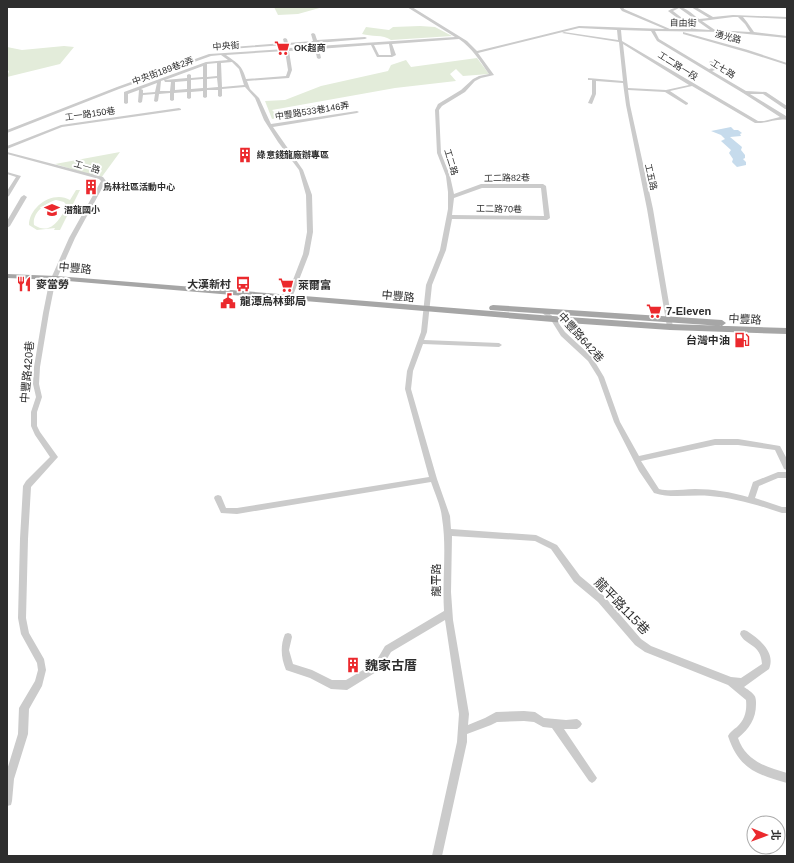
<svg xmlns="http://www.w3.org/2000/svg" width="794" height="863" font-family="Helvetica,'Noto Sans TC',sans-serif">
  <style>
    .green { fill: #e3ecda; fill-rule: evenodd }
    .water { fill: #c6dbec }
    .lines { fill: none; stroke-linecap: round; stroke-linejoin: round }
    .minor { fill: #cbcbcb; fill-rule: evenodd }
    .major { fill: #a6a6a6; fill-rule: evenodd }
    .labels { text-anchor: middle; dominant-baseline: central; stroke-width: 4; stroke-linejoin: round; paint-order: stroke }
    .far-street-label { font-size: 9px; fill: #2e2e2e; stroke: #fff }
    .far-poi-label { font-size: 9px; font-weight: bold; fill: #2e2e2e; stroke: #fff; text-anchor: start }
    .street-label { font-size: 11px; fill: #2e2e2e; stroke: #fff }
    .poi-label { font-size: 11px; font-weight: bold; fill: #2e2e2e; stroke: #fff; text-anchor: start }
    .near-street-label { font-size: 13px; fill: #2e2e2e; stroke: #fff }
    .near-poi-label { font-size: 13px; font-weight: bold; fill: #2e2e2e; stroke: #fff; text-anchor: start }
  </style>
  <rect width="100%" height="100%" fill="#fff"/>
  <path class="green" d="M 274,7 L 323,7 L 298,14 L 278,15 Z
    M 420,26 L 435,27 L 452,36 L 391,40 C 383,34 371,37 362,34 L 366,27 L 389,30 L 393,27 Z
    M 64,46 L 74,47 L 60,64 L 7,77 L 9,71 L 7,70 L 7,47 L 22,50 Z
    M 477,58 L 489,74 L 463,76 L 456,69 L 450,74 L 456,81 L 395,88 L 272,110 L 274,112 L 317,105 L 318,111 L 272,119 L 265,101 L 285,100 L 321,86 L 388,71 L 391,65 L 406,60 L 411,67 Z
    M 120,152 L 101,178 L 55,164 Z
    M 76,190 L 80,190 L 60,230 L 54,230 L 55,228 L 37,230 L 29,225 C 29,207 53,190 70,200 ZM 56,200 L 64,202 L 67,206 C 60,219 51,236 34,225 C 32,213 45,203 56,200 Z"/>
  <path class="water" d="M 731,127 L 734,130 L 738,130 L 742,133 L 740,134 L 741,136 L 730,137 L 742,147 L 741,150 L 745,155 L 745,158 L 743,159 L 746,162 L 746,165 L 737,167 L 732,162 L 733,159 L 729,153 L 731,150 L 721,141 L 725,139 L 721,135 L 711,131 Z"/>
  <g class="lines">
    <path class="minor" d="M 407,7 L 412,7 L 467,41 L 477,51 L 579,26 L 665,29 L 622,11 L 619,7 L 623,7 L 624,9 L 670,29 L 692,29 L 668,11 C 682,2 688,11 699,19 L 709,18 L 691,7 L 696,7 L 713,17 L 733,15 L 787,17 L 787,19 L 743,17 L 747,22 L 754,32 L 787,36 L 787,38 L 728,32 L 655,31 L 659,39 L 709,69 L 717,67 L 710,63 L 709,62 L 711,61 L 721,66 L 721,68 L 712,71 L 746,91 L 766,92 L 787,106 L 787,109 L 785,109 L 763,94 L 750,94 L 786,116 L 787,120 C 777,118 766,124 755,123 L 692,86 L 670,91 L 688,103 L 688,104 L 686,105 L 665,92 L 628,90 L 630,105 L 653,209 L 673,327 L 670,329 L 667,327 L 647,209 L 626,105 L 623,83 L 596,81 L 596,94 L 592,104 L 588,103 L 592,94 L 592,80 L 588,80 L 588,78 L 623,81 L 619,42 L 562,33 L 564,32 L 618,40 L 617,30 L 579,28 L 478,53 L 494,75 L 481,78 L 475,81 L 465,92 L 442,106 L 439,110 L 441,153 L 450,176 L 454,194 L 481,184 L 543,184 L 546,186 L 550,218 L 547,220 L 452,219 L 446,250 L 432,285 L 427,332 L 424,340 L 499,343 L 502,345 L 499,347 L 423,344 L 413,371 L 411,389 L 437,479 L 450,516 L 451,529 L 536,535 L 557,545 L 580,576 L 604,596 L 641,639 L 651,646 L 731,677 L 741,678 L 762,664 C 761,643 745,646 740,634 L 741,631 L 744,630 L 747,631 C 759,639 776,652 769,669 L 744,687 C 747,689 752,692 754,695 C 756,697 756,701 756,704 C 756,719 749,729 738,738 C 746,761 766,767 787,773 L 787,783 C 756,774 739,769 728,736 C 730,732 733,730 737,727 C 745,719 747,711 746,700 L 728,685 L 645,652 L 635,645 L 598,602 L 574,582 L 551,549 L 535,541 L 452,536 L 451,592 L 453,620 L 469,714 L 468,725 L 485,718 L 496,712 L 524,711 L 535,712 L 544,718 L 566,720 L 577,719 L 580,721 L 582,724 L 580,727 L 577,729 L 564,729 L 595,775 L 597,778 L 595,781 L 592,783 L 589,781 L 552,728 L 543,727 L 534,722 L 524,721 L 497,722 L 491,725 L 467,734 L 467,742 L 442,856 L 432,856 L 457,742 L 459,714 L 445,620 L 391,652 L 381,669 L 347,690 L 331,689 L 310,678 L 286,670 C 281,658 280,646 285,634 L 288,633 L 291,634 L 292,637 L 289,650 L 293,664 L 312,670 L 332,680 L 346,680 L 375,663 L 385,646 L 444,611 C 442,580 447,548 442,518 C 441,506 435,494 431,482 L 237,514 L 221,513 L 214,498 L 215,496 L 218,495 L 221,496 L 226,508 L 237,508 L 429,477 L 405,389 L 407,371 L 421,332 L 426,285 L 440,250 L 448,209 L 448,192 L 446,176 L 437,153 L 435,110 L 438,104 L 461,90 L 473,79 L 479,76 L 489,74 C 480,61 472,48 459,39 L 392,44 L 396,55 L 392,57 L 377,57 L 371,45 L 319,49 L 321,58 L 319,59 L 317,58 L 315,49 L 289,51 L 292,70 L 289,78 L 247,81 L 250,89 L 259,98 L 271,124 L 357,111 L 359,112 L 357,113 L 273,127 L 303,170 L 312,195 L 313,232 L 309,254 L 292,298 L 289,300 L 286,298 L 303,254 L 307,232 L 306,195 L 299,170 L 278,142 L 264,120 L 255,98 L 245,87 L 222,89 L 222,96 L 220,97 L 218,96 L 218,90 L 207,90 L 207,97 L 205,98 L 203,97 L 203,91 L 191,92 L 191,98 L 189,99 L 187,98 L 187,92 L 174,93 L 174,100 L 172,101 L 170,100 L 170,93 L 159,94 L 158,101 L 156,102 L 154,101 L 155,94 L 143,95 L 142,102 L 140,103 L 138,102 L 139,90 L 128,94 L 128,103 L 126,104 L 124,103 L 124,92 L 206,62 L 228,60 L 221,55 L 211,56 L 119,89 L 7,133 L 7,130 L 117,87 L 209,54 L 285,49 L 284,45 L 231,49 L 230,48 L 232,47 L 284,43 L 283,39 L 285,38 L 287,39 L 288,43 L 313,41 L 311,34 L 313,33 L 315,34 L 317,40 L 365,37 L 367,38 L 365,39 L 317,43 L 318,46 L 455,37 ZM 679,8 L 710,30 L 696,29 L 673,11 ZM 733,17 L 738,17 L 745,24 L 750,32 L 715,30 L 702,21 ZM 621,30 L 651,31 L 657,41 L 743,93 L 780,117 L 764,121 L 758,121 L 622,41 ZM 313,43 L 314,47 L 288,48 L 288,45 ZM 389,44 L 391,55 L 379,55 L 374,45 ZM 623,44 L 689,85 L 666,90 L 628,88 ZM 285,51 L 288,70 L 286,76 L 246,79 C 242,65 237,63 226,55 ZM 232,62 L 239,69 L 244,85 L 222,87 L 221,63 ZM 217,63 L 217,76 L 207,77 L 207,64 ZM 203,66 L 203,77 L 191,78 L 191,75 L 189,74 L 187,75 L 187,78 L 165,80 ZM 217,78 L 218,87 L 207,88 L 207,79 ZM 203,79 L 203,88 L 191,89 L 191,80 ZM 164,80 L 165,82 L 171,82 L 170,91 L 160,91 L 161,81 ZM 187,81 L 187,89 L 175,90 L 175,82 ZM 157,83 L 155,92 L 143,93 L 143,90 L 141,89 ZM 482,188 L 541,188 L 544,216 L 452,215 L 454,198 Z
      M 683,32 L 748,50 L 787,63 L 787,65 L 746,52 L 683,34 Z
      M 179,108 L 181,109 L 181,110 L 62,127 L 7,149 L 7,146 L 61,125 Z
      M 7,152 L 103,177 L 106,181 L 75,238 L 55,283 L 49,313 L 40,367 L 39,384 L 42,397 L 37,412 L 37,426 L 40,432 L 58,457 L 31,487 L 28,539 L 26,618 L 29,633 L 44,659 L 46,670 L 42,686 L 29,709 L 28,734 L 14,779 L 12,801 L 11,805 L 7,806 L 7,770 L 18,734 L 19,708 L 35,681 L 38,670 L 37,663 L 21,634 L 18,618 L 20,539 L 23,486 L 26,481 L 50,457 L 35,435 L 31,426 L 31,412 L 36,397 L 33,384 L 34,367 L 43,313 L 49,283 L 69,238 L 101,181 L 99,179 L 7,154 Z
      M 7,172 L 21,176 L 9,196 L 7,197 L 7,191 L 16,177 L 7,174 Z
      M 24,195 L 27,197 L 10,226 L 7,228 L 7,221 L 21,197 Z
      M 543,309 L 555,318 L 565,332 L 592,357 L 604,377 L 620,422 L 639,456 L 715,439 L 738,439 L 780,446 L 787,459 L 787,470 L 784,469 L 775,450 L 738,445 L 715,445 L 641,461 L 659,489 C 671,492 683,489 695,489 C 713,489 731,492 748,497 L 753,482 L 778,472 L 787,472 L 787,478 L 778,478 L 759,486 L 755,498 L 782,507 L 787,507 L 787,513 L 782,513 C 758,505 735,498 710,496 C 691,494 672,499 654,493 L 639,471 L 614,422 L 598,377 L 588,361 L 561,336 L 551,320 L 541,312 L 540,311 L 541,310 Z"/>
    <path class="major" d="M 7,274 L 56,276 L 553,316 L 670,324 L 787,328 L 787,334 L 670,330 L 553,322 L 56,280 L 7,278 Z
      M 493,305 L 722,320 L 726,323 L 722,326 L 490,310 L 489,308 L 490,306 Z"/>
  </g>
  <defs>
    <g id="supermarket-bare" transform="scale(1.2)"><path d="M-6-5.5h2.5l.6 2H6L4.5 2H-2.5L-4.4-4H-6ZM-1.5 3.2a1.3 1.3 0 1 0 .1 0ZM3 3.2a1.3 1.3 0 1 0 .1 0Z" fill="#eb292d" stroke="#fff" stroke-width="2.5" paint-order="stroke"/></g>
    <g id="building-bare" transform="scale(1.2)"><path d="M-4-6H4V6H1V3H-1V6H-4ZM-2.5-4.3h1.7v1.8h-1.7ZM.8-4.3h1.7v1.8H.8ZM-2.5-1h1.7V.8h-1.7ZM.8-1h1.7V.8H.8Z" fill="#eb292d" stroke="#fff" stroke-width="2.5" paint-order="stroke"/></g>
    <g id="school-bare" transform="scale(1.2)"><path d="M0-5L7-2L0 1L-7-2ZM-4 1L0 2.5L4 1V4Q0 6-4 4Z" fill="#eb292d" stroke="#fff" stroke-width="2.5" paint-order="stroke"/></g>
    <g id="restaurant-bare" transform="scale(1.2)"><path d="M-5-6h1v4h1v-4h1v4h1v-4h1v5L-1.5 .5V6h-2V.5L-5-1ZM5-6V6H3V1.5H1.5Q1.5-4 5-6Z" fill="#eb292d" stroke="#fff" stroke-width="2.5" paint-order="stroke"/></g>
    <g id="bus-bare" transform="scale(1.2)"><path d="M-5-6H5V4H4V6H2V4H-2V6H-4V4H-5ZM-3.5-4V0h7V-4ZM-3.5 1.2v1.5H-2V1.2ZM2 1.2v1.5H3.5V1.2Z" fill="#eb292d" stroke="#fff" stroke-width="2.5" paint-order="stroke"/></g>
    <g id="civic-bare" transform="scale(1.2)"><path d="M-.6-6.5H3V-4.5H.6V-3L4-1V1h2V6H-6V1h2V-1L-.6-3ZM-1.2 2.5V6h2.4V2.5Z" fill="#eb292d" stroke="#fff" stroke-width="2.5" paint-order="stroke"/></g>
    <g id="fuel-bare" transform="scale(1.2)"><path d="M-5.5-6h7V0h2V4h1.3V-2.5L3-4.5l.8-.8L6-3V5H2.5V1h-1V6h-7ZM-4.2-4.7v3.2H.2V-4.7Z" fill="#eb292d" stroke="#fff" stroke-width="2.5" paint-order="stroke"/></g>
  </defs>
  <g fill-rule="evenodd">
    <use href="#supermarket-bare" x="282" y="48"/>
    <use href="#building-bare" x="245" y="155"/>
    <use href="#building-bare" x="91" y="187"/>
    <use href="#school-bare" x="52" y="210"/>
    <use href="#restaurant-bare" x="24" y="284"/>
    <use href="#bus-bare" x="243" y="284"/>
    <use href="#supermarket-bare" x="286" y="285"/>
    <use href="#civic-bare" x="228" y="301"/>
    <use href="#supermarket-bare" x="654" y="311"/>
    <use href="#fuel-bare" x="742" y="340"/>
    <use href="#building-bare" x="353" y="665"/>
  </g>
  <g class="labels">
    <g class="far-street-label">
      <text transform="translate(683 23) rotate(1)">自由街</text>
      <text transform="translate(728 37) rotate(15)">湧光路</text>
      <text transform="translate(226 46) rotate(-4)">中央街</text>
      <text transform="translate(678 66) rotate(32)">工二路一段</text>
      <text transform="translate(723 69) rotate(32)">工七路</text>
      <text transform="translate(163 71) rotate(-20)">中央街189巷2弄</text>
      <text transform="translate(312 111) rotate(-9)">中豐路533巷146弄</text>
      <text transform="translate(90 114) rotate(-8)">工一路150巷</text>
      <text transform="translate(451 162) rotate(73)">工二路</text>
      <text transform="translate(87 167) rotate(16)">工一路</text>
      <text transform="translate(651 177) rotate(77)">工五路</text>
      <text transform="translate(507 178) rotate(-1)">工二路82巷</text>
      <text transform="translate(499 209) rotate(1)">工二路70巷</text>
    </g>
    <g class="far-poi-label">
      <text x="294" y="48">OK超商</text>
      <text x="257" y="155">綠意錢龍廠辦專區</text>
      <text x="103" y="187">烏林社區活動中心</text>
      <text x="64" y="210">潛龍國小</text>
    </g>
    <g class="street-label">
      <text transform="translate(75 268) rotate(5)">中豐路</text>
      <text transform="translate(398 296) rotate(5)">中豐路</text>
      <text transform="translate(745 319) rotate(3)">中豐路</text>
      <text transform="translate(581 337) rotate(48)">中豐路642巷</text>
      <text transform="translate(27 372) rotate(-85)">中豐路420巷</text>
      <text transform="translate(436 580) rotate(-90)">龍平路</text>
    </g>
    <g class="poi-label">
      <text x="36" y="284">麥當勞</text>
      <text x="231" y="284" text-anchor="end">大漢新村</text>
      <text x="298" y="285">萊爾富</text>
      <text x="240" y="301">龍潭烏林郵局</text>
      <text x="666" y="311">7-Eleven</text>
      <text x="730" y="340" text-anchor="end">台灣中油</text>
    </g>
    <g class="near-street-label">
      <text transform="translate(622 606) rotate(46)">龍平路115巷</text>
    </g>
    <g class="near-poi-label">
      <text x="365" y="665">魏家古厝</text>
    </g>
  </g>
  <rect width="794" height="863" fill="none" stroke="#2e2e2e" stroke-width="16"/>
  <g transform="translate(766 835) rotate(91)"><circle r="19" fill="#ffffff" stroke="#ababab"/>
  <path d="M0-3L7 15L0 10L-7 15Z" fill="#eb292d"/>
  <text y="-6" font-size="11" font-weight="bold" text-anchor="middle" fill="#2e2e2e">北</text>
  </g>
</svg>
